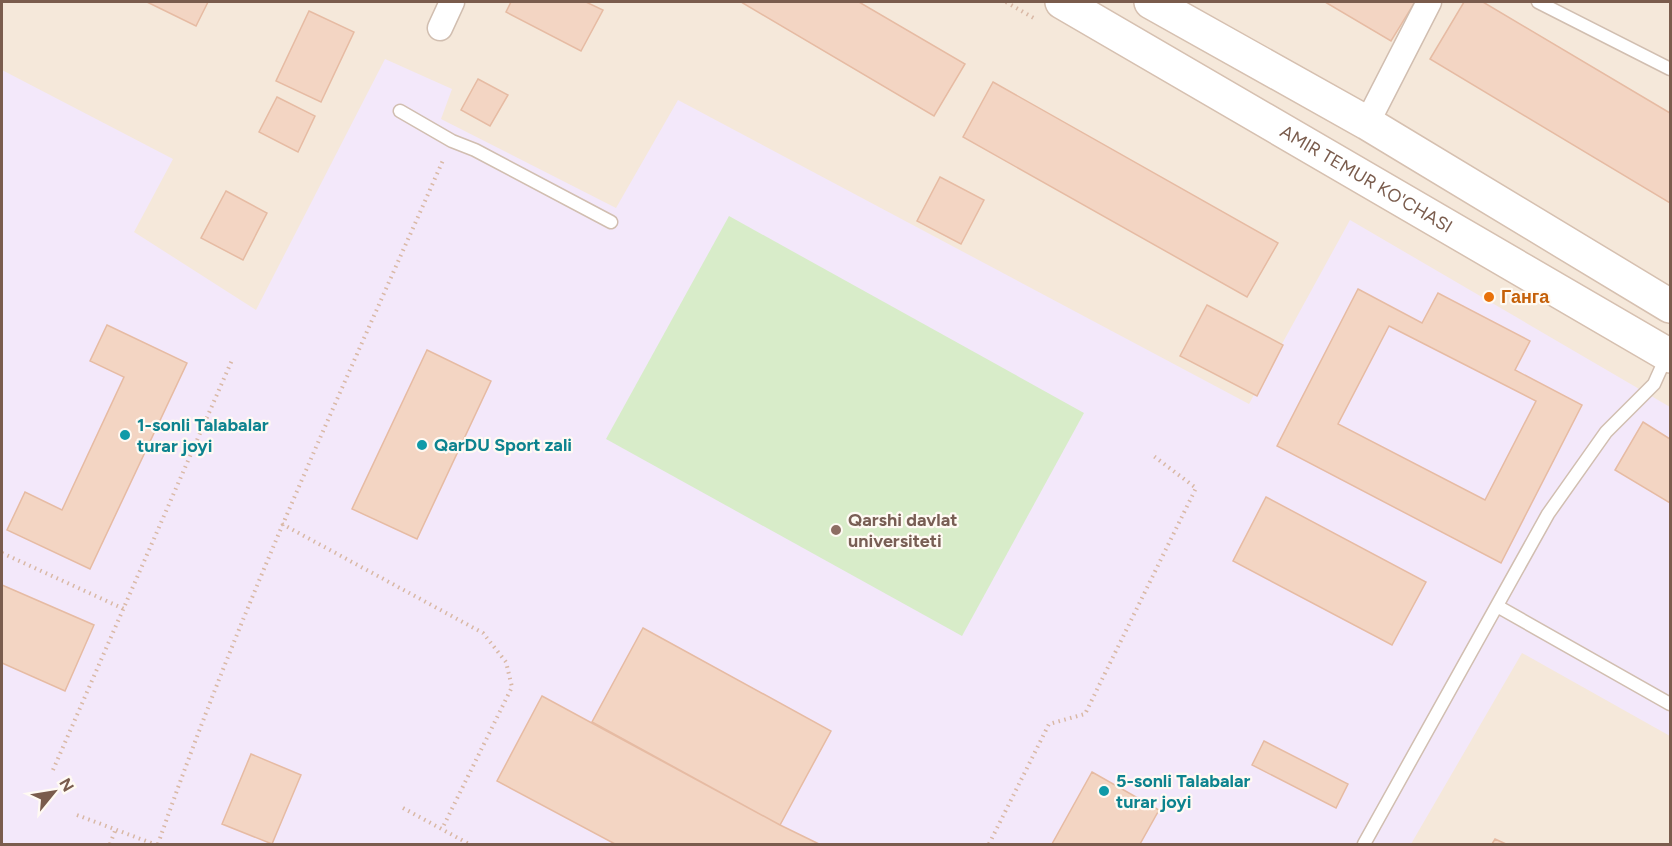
<svg xmlns="http://www.w3.org/2000/svg" width="1672" height="846" font-family="Figtree,sans-serif">
  <style>
    .residential { fill: #f5e8da }
    .education { fill: #f3e8fa }
    .green { fill: #d8ecc9 }
    .building { fill: #f3d5c3; stroke: #e6bba3; stroke-width: 1.5; fill-rule: evenodd }
    .lines { fill: none; stroke-linecap: round; stroke-linejoin: round }
    .lane-casing { stroke: #d1beb0; stroke-width: 15 }
    .street-casing { stroke: #d1beb0; stroke-width: 27 }
    .secondary-casing { stroke: #d6c0b0; stroke-width: 36 }
    .path { stroke: #d9b8a5; stroke-width: 4; stroke-dasharray: 1.5 4.5; stroke-linecap: butt }
    .lane { stroke: #fff; stroke-width: 12 }
    .street { stroke: #fff; stroke-width: 24 }
    .secondary { stroke: #fff; stroke-width: 33 }
    .food-dot { fill: #e8710a; stroke: #fffaf3; stroke-width: 2 }
    .culture-dot { fill: #0f9aa8; stroke: #fffaf3; stroke-width: 2 }
    .education-dot { fill: #8d6e63; stroke: #fffaf3; stroke-width: 2 }
    .labels { text-anchor: middle; dominant-baseline: central; stroke-width: 4.5; stroke-linejoin: round; paint-order: stroke }
    .street-label { font-size: 18px; fill: #7a5c4d; stroke: #fffaf3 }
    .food-label { font-size: 18px; font-weight: bold; fill: #c56008; stroke: #fffaf3; text-anchor: start }
    .culture-label { font-size: 18px; font-weight: bold; fill: #0d838f; stroke: #fffaf3; text-anchor: start }
    .education-label { font-size: 18px; font-weight: bold; fill: #785e54; stroke: #fffaf3; text-anchor: start }
  </style>
  <rect width="100%" height="100%" fill="#fdf6ec"/>
  <path class="residential" d="M 2,2 L 1670,2 L 1670,844 L 2,844 Z"/>
  <path class="education" d="M 385,59 L 452,89 L 441,119 L 616,208 L 678,100 L 1249,404 L 1350,220 L 1670,407 L 1670,736 L 1522,653 L 1411,844 L 2,844 L 2,70 L 173,159 L 134,232 L 256,310 Z"/>
  <path class="green" d="M 729,216 L 1084,413 L 962,636 L 606,439 Z"/>
  <path class="building" d="M 147,2 L 208,2 L 196,26 Z
    M 511,2 L 586,2 L 603,10 L 581,51 L 506,12 Z
    M 741,2 L 859,2 L 965,64 L 934,116 Z
    M 1325,2 L 1415,2 L 1391,41 Z
    M 1464,2 L 1483,2 L 1670,113 L 1670,203 L 1430,59 Z
    M 309,11 L 354,32 L 321,102 L 276,81 Z
    M 478,79 L 508,95 L 490,126 L 461,110 Z
    M 993,82 L 1278,243 L 1247,297 L 963,137 Z
    M 277,97 L 315,116 L 298,152 L 259,132 Z
    M 940,177 L 984,200 L 961,244 L 917,221 Z
    M 226,191 L 267,213 L 243,260 L 201,238 Z
    M 1358,289 L 1422,323 L 1438,293 L 1530,341 L 1515,370 L 1582,405 L 1501,563 L 1277,446 ZM 1389,326 L 1536,401 L 1485,500 L 1338,424 Z
    M 1207,305 L 1283,345 L 1257,396 L 1180,356 Z
    M 107,325 L 187,363 L 90,569 L 7,530 L 25,492 L 62,510 L 124,377 L 90,361 Z
    M 427,350 L 491,381 L 417,539 L 352,509 Z
    M 1643,422 L 1670,439 L 1670,503 L 1615,470 Z
    M 1266,497 L 1426,582 L 1392,645 L 1233,561 Z
    M 2,585 L 94,625 L 65,691 L 2,663 Z
    M 643,628 L 831,731 L 780,825 L 592,722 Z
    M 542,696 L 780,825 L 819,844 L 615,844 L 497,781 Z
    M 1264,741 L 1348,784 L 1336,808 L 1252,765 Z
    M 251,754 L 301,775 L 272,844 L 222,824 Z
    M 1092,772 L 1159,810 L 1140,844 L 1052,844 Z
    M 1495,839 L 1506,844 L 1492,844 Z"/>
  <g class="lines">
    <g class="lane-casing">
      <path id="lane" d="M 1538,2 L 1670,69
        M 400,111 L 452,141 L 475,150 L 611,222
        M 1497,606 L 1670,704
        M 1364,844 L 1548,514 L 1606,432 L 1654,384 L 1667,355"/>
    </g>
    <g class="street-casing">
      <path id="street" d="M 440,28 L 452,2
        M 1367,123 L 1429,2"/>
    </g>
    <g class="secondary-casing">
      <g id="secondary">
        <path id="s1" d="M 1062,2 L 1670,356"/>
        <path d="M 1151,2 L 1367,123 L 1670,306"/>
      </g>
    </g>
    <path class="path" d="M 1006,2 L 1037,20
      M 282,524 L 483,633 L 506,662 L 512,687 L 442,829
      M 2,553 L 124,609
      M 53,770 L 232,360
      M 403,808 L 469,844
      M 77,815 L 154,844
      M 110,844 L 115,831
      M 158,844 C 239,610 344,385 444,158
      M 989,844 L 1049,724 L 1085,714 L 1196,488 L 1151,454"/>
    <use href="#lane" class="lane"/>
    <use href="#street" class="street"/>
    <use href="#secondary" class="secondary"/>
  </g>
  <circle class="food-dot" cx="1489" cy="297" r="6"/>
  <g class="culture-dot">
    <circle cx="125" cy="435" r="6"/>
    <circle cx="422" cy="445" r="6"/>
    <circle cx="1104" cy="791" r="6"/>
  </g>
  <circle class="education-dot" cx="836" cy="530" r="6"/>
  <g class="labels">
    <g class="street-label">
      <text stroke="none"><textPath href="#s1" startOffset="352">AMIR TEMUR KO'CHASI</textPath></text>
    </g>
    <g class="food-label">
      <text x="1501" y="297">Ганга</text>
    </g>
    <g class="culture-label">
      <text x="137" y="425">1-sonli Talabalar<tspan x="137" dy="21">turar joyi</tspan></text>
      <text x="434" y="445">QarDU Sport zali</text>
      <text x="1116" y="781">5-sonli Talabalar<tspan x="1116" dy="21">turar joyi</tspan></text>
    </g>
    <g class="education-label">
      <text x="848" y="520">Qarshi davlat<tspan x="848" dy="21">universiteti</tspan></text>
    </g>
  </g>
  <rect width="1672" height="846" fill="none" stroke="#7a5c4d" stroke-width="6"/>
  <g transform="translate(54 792) rotate(60)" stroke="#fffaf3" stroke-width="4.5" paint-order="stroke">
  <path d="M0-4.5L10 22L0 15L-10 22Z" fill="#7a5c4d"/>
  <text y="-9" font-size="16" font-weight="bold" text-anchor="middle" fill="#7a5c4d">N</text>
  </g>
</svg>
